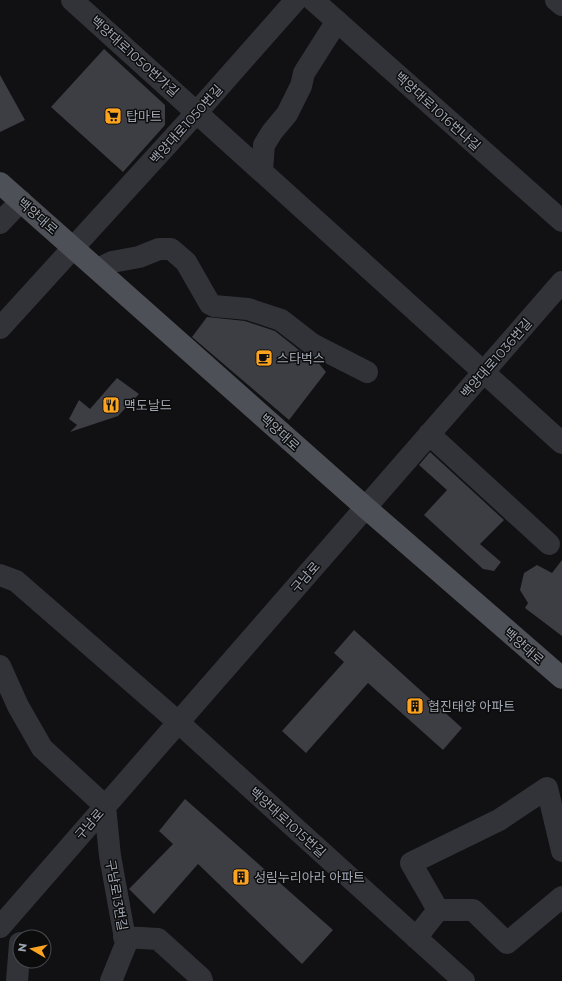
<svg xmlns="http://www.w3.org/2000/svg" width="562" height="981" font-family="Montserrat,'Noto Sans KR',sans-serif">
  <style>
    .building { fill: #3d3e43 }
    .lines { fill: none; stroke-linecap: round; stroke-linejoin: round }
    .minor { stroke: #323338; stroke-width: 22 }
    .major { stroke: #4e5057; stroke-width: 22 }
    .labels { text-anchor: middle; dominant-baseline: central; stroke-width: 3; stroke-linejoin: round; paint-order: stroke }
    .street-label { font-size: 13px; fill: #a1a8b4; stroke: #0c0c0d }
    .poi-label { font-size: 13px; fill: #a1a8b4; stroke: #0c0c0d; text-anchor: start }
  </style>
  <rect width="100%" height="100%" fill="#111113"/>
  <path class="building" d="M 104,49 L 165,105 L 165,125 L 123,172 L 51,107 Z
    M 0,75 L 25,120 L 0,132 Z
    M 207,317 L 245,321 L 275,331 L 304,354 L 316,360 L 326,372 L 289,420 L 192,337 Z
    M 117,378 L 139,394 L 118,416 L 70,432 L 77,425 L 69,419 L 79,400 L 90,409 Z
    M 430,452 L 504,520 L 480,544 L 501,562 L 494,571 L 483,569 L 424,515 L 447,490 L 419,465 Z
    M 562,560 L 562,636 L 525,608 L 528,603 L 520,590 L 524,573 L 537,565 L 552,573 Z
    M 354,630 L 462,728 L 443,750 L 368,683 L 306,753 L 282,731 L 344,662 L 334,653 Z
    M 185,799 L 333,930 L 302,964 L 198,864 L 154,914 L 129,889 L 173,844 L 159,831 Z"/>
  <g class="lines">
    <path class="minor" d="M 72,0 L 562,443
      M 313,0 L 562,221
      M 556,0 L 562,5
      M 262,171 L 264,145 L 272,132 L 287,114 L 301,86 L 304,73 L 337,21
      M 0,223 L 21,201
      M 98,269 L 112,262 L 139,257 L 159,249 L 171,249 L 186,262 L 210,304 L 214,306 L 248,309 L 281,320 L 312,344 L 367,372
      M 0,328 L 197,112 L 296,0
      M 429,434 L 549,544
      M 0,575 L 16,581 L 178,722 L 464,981
      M 0,666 L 18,706 L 42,748 L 105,806 L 110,856 L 126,944 L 111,981
      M 438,910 L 411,863 L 499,820 L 547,788 L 562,851
      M 438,910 L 473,910 L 507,943 L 562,897
      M 0,927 L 562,282
      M 124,937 L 158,939 L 201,978 L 202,981
      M 416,938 L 438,910
      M 17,981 L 20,943"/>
    <path class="major" d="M 0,183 L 365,507 L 562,678"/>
  </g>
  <defs>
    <g id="supermarket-square" transform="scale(0.9)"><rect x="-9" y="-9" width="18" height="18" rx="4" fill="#fca31f" stroke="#0c0c0d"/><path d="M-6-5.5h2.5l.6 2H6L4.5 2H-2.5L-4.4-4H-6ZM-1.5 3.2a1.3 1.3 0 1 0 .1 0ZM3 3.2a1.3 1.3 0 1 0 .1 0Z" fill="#111"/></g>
    <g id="cafe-square" transform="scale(0.9)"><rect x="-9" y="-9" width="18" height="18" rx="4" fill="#fca31f" stroke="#0c0c0d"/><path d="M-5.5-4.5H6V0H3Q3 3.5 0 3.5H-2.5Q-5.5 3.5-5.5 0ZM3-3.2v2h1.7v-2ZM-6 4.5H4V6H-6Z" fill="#111"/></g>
    <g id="restaurant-square" transform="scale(0.9)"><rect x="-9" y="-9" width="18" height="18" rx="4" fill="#fca31f" stroke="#0c0c0d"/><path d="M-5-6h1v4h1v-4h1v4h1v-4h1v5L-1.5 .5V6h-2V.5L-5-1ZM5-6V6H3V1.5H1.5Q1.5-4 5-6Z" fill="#111"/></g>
    <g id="building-square" transform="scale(0.9)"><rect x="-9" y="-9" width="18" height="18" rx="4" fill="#fca31f" stroke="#0c0c0d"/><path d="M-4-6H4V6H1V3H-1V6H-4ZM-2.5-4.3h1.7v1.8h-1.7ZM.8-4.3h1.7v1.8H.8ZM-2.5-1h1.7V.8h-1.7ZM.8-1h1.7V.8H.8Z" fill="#111"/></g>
  </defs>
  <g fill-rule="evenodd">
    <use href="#supermarket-square" x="113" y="116"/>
    <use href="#cafe-square" x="264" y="358"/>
    <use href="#restaurant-square" x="111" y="405"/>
    <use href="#building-square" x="415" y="706"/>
    <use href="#building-square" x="241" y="877"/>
  </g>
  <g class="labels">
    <g class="street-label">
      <text transform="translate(135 56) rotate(42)">백양대로1050번가길</text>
      <text transform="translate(438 111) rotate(42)">백양대로1016번나길</text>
      <text transform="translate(186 124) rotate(-48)">백양대로1050번길</text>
      <text transform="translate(38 216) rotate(41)">백양대로</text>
      <text transform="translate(496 358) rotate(-49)">백양대로1036번길</text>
      <text transform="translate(280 432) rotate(42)">백양대로</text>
      <text transform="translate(305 577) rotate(-49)">구남로</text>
      <text transform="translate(524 646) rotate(41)">백양대로</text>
      <text transform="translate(288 822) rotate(42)">백양대로1015번길</text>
      <text transform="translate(89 824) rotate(-49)">구남로</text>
      <text transform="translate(117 895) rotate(80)">구남로13번길</text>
    </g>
    <g class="poi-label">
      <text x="126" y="116">탑마트</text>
      <text x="277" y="358">스타벅스</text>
      <text x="124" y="405">맥도날드</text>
      <text x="428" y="706">협진태양 아파트</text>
      <text x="254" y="877">성림누리아라 아파트</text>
    </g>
  </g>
  <g transform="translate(32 949) rotate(279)"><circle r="19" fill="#0c0c0d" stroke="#484a50"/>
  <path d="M0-3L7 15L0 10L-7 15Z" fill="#fca31f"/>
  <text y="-6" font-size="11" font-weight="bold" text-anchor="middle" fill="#a1a8b4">N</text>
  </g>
</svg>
